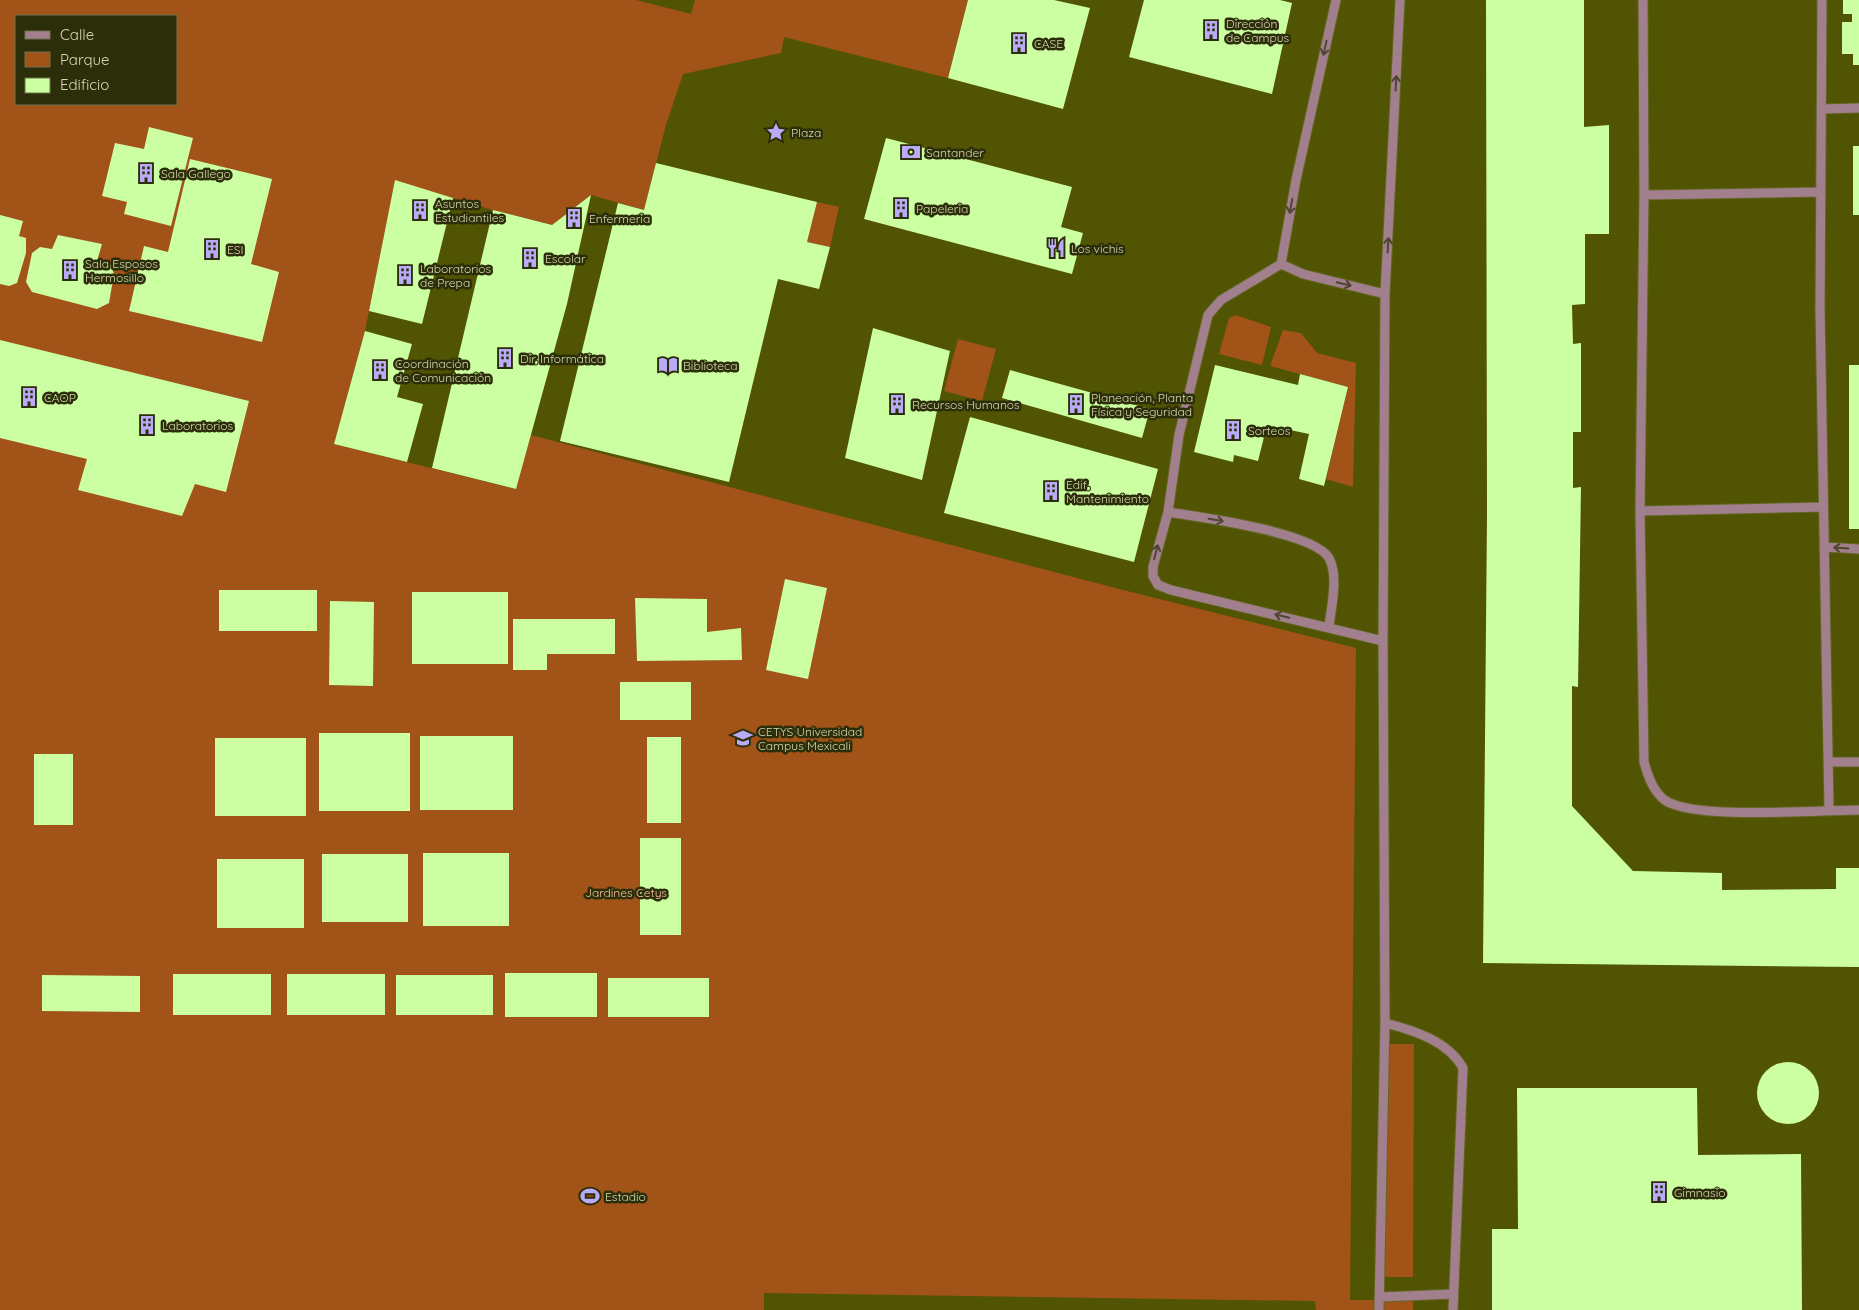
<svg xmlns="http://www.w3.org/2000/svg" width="1859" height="1310" font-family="Quicksand,sans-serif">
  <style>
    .built { fill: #515402; fill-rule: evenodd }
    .green { fill: #a15318; fill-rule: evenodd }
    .building { fill: #cbffa1 }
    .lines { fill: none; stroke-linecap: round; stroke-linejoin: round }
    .minor-casing { stroke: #636624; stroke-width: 11 }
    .minor { stroke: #a27f8d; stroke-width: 9 }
    .oneway { stroke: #4f4631 }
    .labels { text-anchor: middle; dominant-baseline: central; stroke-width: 5; stroke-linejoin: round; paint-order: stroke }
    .poi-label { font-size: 12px; fill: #d4d8b0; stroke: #2c2e0a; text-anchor: start }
    .park-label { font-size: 12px; fill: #fac2a1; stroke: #2c2e0a }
  </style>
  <rect width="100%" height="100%" fill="#474901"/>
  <path class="built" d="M 0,0 L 1859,0 L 1859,1310 L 0,1310 ZM 16,16 L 176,16 L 176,104 L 16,104 Z"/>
  <path class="green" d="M 0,0 L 636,0 L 691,14 L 695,0 L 968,0 L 948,78 L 784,37 L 781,53 L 683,74 L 666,125 L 644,210 L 591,195 L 552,225 L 493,210 L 395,181 L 365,331 L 334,444 L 515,489 L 531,435 L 1123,590 L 1356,648 L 1350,1300 L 1376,1300 L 1376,1310 L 1316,1310 L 1315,1301 L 764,1293 L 764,1310 L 0,1310 ZM 16,16 L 176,16 L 176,104 L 16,104 Z
    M 817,202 L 839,207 L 830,247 L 807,242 Z
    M 1236,315 L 1271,327 L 1262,365 L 1219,354 L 1229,318 Z
    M 1283,330 L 1301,333 L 1317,353 L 1356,363 L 1353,487 L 1326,479 L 1348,387 L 1270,366 Z
    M 958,339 L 996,349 L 982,401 L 944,391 Z
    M 1385,1044 L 1414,1044 L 1413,1277 L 1380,1277 Z
    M 1413,1296 L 1413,1310 L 1380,1310 L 1380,1297 Z"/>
  <path class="building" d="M 968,0 L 1054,0 L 1090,8 L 1063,109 L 948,78 Z
    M 1144,0 L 1280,0 L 1292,3 L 1272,94 L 1129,57 Z
    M 1486,0 L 1584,0 L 1584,127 L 1609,125 L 1609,234 L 1585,234 L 1585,304 L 1572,305 L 1573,344 L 1581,343 L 1581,432 L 1573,432 L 1573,488 L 1581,487 L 1578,687 L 1572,686 L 1572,806 L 1633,871 L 1722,873 L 1722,890 L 1836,889 L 1836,868 L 1859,868 L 1859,967 L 1483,963 L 1487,514 Z
    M 1843,0 L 1859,0 L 1859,65 L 1853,65 L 1853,54 L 1842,54 L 1842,22 L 1852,22 L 1852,14 L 1843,14 Z
    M 149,127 L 193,138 L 171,226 L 124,214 L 127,202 L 102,196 L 115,143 L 144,149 Z
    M 886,138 L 1072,187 L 1061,227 L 1083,233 L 1072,274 L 864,219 Z
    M 1853,146 L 1859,146 L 1859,215 L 1853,215 Z
    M 190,159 L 272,179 L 251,264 L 279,272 L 262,342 L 129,311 L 144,246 L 168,252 Z
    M 656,163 L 817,202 L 807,242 L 830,247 L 819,289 L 778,279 L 729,482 L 560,441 L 618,203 L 644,210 Z
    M 395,180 L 453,198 L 422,324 L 369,311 Z
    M 591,195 L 567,304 L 516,489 L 432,468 L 493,210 L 552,225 Z
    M 0,215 L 23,221 L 19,236 L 26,238 L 26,253 L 17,283 L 9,286 L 0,284 Z
    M 58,235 L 102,244 L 97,261 L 111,265 L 114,274 L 109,303 L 97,309 L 32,292 L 26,282 L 32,253 L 40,247 L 52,249 Z
    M 873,328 L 950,351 L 922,480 L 845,458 Z
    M 365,331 L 412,344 L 397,397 L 423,404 L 407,462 L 334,444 Z
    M 0,340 L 249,401 L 226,492 L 195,484 L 182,516 L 78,490 L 87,459 L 0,438 Z
    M 1215,365 L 1298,385 L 1300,374 L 1348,387 L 1324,486 L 1299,479 L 1309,434 L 1267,425 L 1258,461 L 1234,455 L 1233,462 L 1194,452 Z
    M 1849,365 L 1859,365 L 1859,529 L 1849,529 Z
    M 1010,370 L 1150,409 L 1142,438 L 1002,398 Z
    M 970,417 L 1158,469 L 1134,562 L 944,513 Z
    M 785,579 L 827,588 L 808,679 L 766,670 Z
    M 219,590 L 317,590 L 317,631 L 219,631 Z
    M 412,592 L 508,592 L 508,664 L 412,664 Z
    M 635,598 L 707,599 L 707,632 L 741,628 L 742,660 L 637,661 Z
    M 330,601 L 374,602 L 373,686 L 329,685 Z
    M 513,619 L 615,619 L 615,654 L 547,654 L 547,670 L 513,670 Z
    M 620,682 L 691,682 L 691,720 L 620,720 Z
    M 319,733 L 410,733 L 410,811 L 319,811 Z
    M 420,736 L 513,736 L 513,810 L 420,810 Z
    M 647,737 L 681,737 L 681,823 L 647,823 Z
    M 215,738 L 306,738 L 306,816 L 215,816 Z
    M 34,754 L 73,754 L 73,825 L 34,825 Z
    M 640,838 L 681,838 L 681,935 L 640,935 Z
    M 423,853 L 509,853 L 509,926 L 423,926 Z
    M 322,854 L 408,854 L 408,922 L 322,922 Z
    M 217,859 L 304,859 L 304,928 L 217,928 Z
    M 505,973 L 597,973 L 597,1017 L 505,1017 Z
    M 173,974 L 271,974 L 271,1015 L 173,1015 Z
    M 287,974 L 385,974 L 385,1015 L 287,1015 Z
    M 42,975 L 140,976 L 140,1012 L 42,1011 Z
    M 396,975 L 493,975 L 493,1015 L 396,1015 Z
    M 608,978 L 709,978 L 709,1017 L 608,1017 Z
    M1757 1093a31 31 0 1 1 62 0a31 31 0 1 1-62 0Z
    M 1517,1088 L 1697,1088 L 1698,1155 L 1801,1154 L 1802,1310 L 1492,1310 L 1492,1229 L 1518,1229 Z"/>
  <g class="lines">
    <g class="minor-casing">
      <path id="minor" d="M 1336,0 L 1296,180 L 1281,264 L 1303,274 L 1385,294
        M 1643,0 L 1644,195 L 1640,511 L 1644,762 C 1648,776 1653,792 1666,801 C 1697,820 1818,810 1859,810
        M 1822,0 L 1820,309 L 1829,810
        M 1821,109 L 1859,108
        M 1644,195 L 1820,192
        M 1281,264 L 1221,300 L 1208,315 L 1179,435 L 1168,512 L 1153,567 L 1153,576 L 1158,585 L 1171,590 L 1383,641
        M 1640,511 L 1823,507
        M 1168,512 C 1199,517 1314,532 1329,558 C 1339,577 1331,607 1329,627
        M 1824,547 L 1859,549
        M 1829,762 L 1859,762
        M 1385,1023 C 1413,1030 1448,1041 1463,1068 L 1453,1310
        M 1380,1297 L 1453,1294
        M 1379,1310 L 1385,1023 L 1383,641 L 1385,294 L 1400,0"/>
    </g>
    <use href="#minor" class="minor"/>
  </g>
  <defs><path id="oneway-shaft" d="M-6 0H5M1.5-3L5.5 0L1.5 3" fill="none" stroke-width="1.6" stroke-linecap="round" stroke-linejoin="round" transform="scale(1.25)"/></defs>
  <g class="oneway">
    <use href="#oneway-shaft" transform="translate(1325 48) rotate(102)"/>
    <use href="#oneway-shaft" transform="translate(1396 83) rotate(-87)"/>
    <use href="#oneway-shaft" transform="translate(1291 206) rotate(100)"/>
    <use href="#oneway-shaft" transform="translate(1388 245) rotate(-87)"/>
    <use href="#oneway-shaft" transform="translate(1344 284) rotate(13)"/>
    <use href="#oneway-shaft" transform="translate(1216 520) rotate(10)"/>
    <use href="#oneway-shaft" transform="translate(1841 548) rotate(-176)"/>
    <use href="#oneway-shaft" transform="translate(1156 552) rotate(-75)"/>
    <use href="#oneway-shaft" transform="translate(1282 616) rotate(-167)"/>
  </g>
  <defs>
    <g id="building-bare" transform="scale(1.5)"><path d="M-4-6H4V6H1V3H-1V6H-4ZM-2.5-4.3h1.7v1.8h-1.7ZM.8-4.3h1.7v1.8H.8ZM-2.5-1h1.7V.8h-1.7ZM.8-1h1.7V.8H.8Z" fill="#b9abf7" stroke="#2c2e0a" stroke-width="2.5" paint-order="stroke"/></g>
    <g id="sight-bare" transform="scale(1.5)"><path d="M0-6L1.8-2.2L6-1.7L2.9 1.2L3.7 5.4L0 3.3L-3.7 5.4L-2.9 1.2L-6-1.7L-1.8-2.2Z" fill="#b9abf7" stroke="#2c2e0a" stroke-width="2.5" paint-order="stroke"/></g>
    <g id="bank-bare" transform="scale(1.5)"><path d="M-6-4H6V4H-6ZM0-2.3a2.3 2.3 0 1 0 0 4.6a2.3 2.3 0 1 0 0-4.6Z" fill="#b9abf7" stroke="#2c2e0a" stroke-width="2.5" paint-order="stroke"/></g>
    <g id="restaurant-bare" transform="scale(1.5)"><path d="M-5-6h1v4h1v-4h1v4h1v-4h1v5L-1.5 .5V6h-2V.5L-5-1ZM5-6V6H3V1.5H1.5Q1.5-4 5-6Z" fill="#b9abf7" stroke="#2c2e0a" stroke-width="2.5" paint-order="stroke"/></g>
    <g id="library-bare" transform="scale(1.5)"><path d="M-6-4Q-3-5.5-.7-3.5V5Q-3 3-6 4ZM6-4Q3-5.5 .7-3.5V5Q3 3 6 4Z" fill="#b9abf7" stroke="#2c2e0a" stroke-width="2.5" paint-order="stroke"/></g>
    <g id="university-bare" transform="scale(1.5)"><path d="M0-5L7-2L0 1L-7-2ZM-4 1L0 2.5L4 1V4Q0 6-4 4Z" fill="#b9abf7" stroke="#2c2e0a" stroke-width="2.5" paint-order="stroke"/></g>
    <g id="stadium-bare" transform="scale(1.5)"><path d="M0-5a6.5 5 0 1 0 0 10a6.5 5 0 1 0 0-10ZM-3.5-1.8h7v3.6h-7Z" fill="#b9abf7" stroke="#2c2e0a" stroke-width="2.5" paint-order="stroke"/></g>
  </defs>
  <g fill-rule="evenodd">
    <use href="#building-bare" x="1211" y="30"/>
    <use href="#building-bare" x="1019" y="43"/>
    <use href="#sight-bare" x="776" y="132"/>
    <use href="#bank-bare" x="911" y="152"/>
    <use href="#building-bare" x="146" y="173"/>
    <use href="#building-bare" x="901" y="208"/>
    <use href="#building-bare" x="420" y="210"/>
    <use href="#building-bare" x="574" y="218"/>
    <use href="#restaurant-bare" x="1056" y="248"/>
    <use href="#building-bare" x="212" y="249"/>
    <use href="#building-bare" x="530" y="258"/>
    <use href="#building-bare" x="70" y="270"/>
    <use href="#building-bare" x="405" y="275"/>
    <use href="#building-bare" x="505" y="358"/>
    <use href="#library-bare" x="668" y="365"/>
    <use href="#building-bare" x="380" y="370"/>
    <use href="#building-bare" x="29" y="397"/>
    <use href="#building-bare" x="897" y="404"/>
    <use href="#building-bare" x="1076" y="404"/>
    <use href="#building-bare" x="147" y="425"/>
    <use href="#building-bare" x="1233" y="430"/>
    <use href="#building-bare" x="1051" y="491"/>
    <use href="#university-bare" x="743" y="738"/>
    <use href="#building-bare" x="1659" y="1192"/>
    <use href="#stadium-bare" x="590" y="1196"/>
  </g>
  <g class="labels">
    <g class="poi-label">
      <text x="1226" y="23">Dirección<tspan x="1226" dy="14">de Campus</tspan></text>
      <text x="1034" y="43">CASE</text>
      <text x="791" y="132">Plaza</text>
      <text x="926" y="152">Santander</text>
      <text x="161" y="173">Sala Gallego</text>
      <text x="435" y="203">Asuntos<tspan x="435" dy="14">Estudiantiles</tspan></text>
      <text x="916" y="208">Papeleria</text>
      <text x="589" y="218">Enfermeria</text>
      <text x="1071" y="248">Los vichis</text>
      <text x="227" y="249">ESI</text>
      <text x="545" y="258">Escolar</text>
      <text x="85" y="263">Sala Esposos<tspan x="85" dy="14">Hermosillo</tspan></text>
      <text x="420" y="268">Laboratorios<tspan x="420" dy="14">de Prepa</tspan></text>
      <text x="520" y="358">Dir. Informática</text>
      <text x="395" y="363">Coordinación<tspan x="395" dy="14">de Comunicación</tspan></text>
      <text x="683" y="365">Biblioteca</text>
      <text x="44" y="397">CAOP</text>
      <text x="1091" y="397">Planeación, Planta<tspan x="1091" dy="14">Física y Seguridad</tspan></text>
      <text x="912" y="404">Recursos Humanos</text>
      <text x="162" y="425">Laboratorios</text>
      <text x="1248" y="430">Sorteos</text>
      <text x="1066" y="484">Edif.<tspan x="1066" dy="14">Mantenimiento</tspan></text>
      <text x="758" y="731">CETYS Universidad<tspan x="758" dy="14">Campus Mexicali</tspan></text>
      <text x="1674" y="1192">Gimnasio</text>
      <text x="605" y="1196">Estadio</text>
    </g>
    <g class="park-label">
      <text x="626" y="892">Jardines Cetys</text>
    </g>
  </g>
  <rect x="15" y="15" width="162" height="90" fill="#2c2e0a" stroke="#6f724c"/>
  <rect x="25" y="31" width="25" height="8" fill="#a27f8d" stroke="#6f724c"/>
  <text x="60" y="40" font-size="15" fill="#d4d8b0">Calle</text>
  <rect x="25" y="52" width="25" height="15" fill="#a15318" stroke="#6f724c"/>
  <text x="60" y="65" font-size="15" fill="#d4d8b0">Parque</text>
  <rect x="25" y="78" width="25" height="15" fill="#cbffa1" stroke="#6f724c"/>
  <text x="60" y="90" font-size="15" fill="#d4d8b0">Edificio</text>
</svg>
